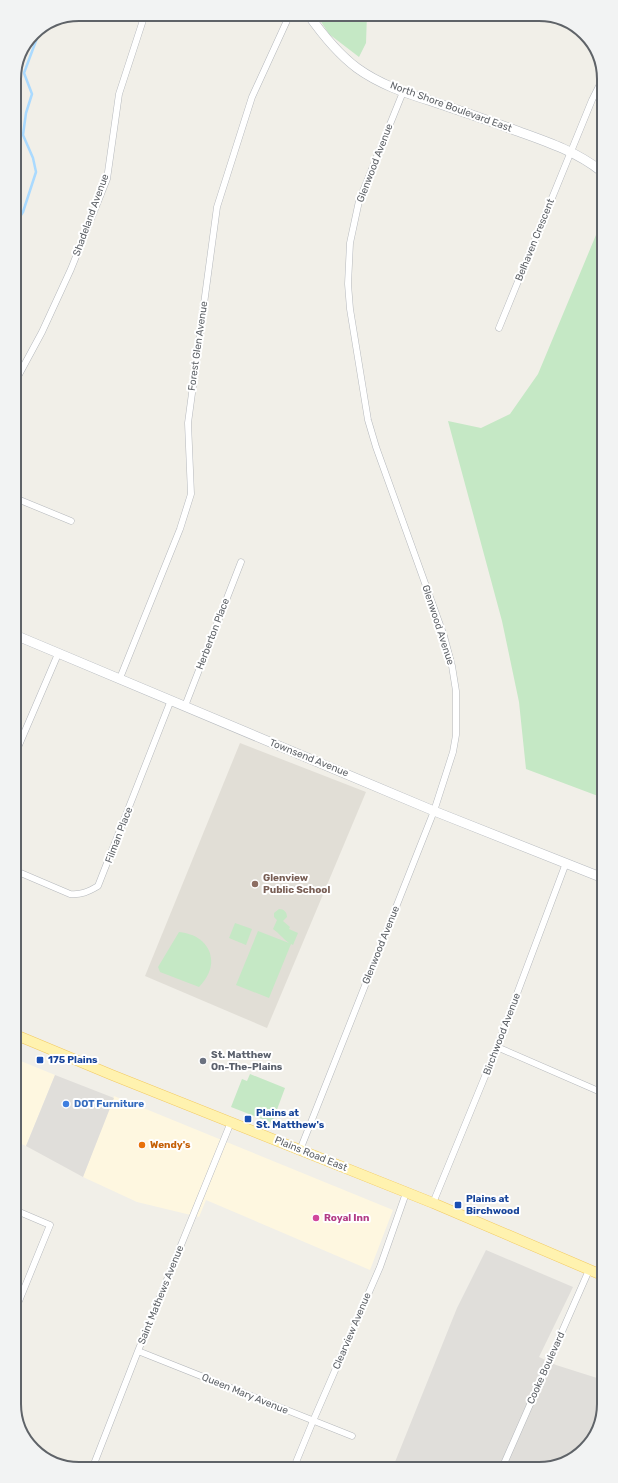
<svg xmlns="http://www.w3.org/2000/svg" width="618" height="1483" font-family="Rubik,sans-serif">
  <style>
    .commercial { fill: #fef7e0 }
    .industrial { fill: #e0deda }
    .education { fill: #e1ded6 }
    .green { fill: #c5e8c5 }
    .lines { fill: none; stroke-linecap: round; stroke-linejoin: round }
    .stream { stroke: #aadaff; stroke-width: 2.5 }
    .street-casing { stroke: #b5b8bc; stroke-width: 7 }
    .secondary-casing { stroke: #b6babf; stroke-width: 10 }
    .primary-casing { stroke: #f2c960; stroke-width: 11 }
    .street { stroke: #fff; stroke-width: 6 }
    .secondary { stroke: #fff; stroke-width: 9 }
    .primary { stroke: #fff2af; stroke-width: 10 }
    .education-dot { fill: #8d6e63; stroke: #fff; stroke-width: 1.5 }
    .transit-dot { fill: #1a4fb4; stroke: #fff; stroke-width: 1.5 }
    .worship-dot { fill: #6b7280; stroke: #fff; stroke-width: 1.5 }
    .shop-dot { fill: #3f7fe0; stroke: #fff; stroke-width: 1.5 }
    .food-dot { fill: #e8710a; stroke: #fff; stroke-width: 1.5 }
    .hotel-dot { fill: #d1479c; stroke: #fff; stroke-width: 1.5 }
    .labels { text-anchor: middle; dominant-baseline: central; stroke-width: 4; stroke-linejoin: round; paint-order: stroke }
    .street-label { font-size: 10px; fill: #5f6368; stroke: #fff }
    .education-label { font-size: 10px; font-weight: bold; fill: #785e54; stroke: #fff; text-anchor: start }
    .worship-label { font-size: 10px; font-weight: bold; fill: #5b616d; stroke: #fff; text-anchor: start }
    .transit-label { font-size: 10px; font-weight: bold; fill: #164399; stroke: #fff; text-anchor: start }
    .shop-label { font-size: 10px; font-weight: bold; fill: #366cbe; stroke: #fff; text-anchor: start }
    .food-label { font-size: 10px; font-weight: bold; fill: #c56008; stroke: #fff; text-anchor: start }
    .hotel-label { font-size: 10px; font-weight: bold; fill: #b23c85; stroke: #fff; text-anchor: start }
    .rim { fill: none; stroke: #5f6368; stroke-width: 2 }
  </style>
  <rect width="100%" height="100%" fill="#f1efe8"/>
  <path class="commercial" d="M 16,1059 L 55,1075 L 26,1146 L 17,1142 Z
    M 114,1096 L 393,1210 L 370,1270 L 206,1200 L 199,1217 L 137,1202 L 83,1177 Z"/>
  <path class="industrial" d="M 55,1075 L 114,1098 L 83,1177 L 26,1146 Z
    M 486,1250 L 573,1287 L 539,1357 L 556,1365 L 597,1378 L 604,1382 L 604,1405 L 591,1444 L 560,1466 L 393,1467 L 457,1308 Z"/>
  <path class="education" d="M 240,743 L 366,792 L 267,1028 L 145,976 Z"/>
  <path class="green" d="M 316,14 L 367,14 L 366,43 L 359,57 L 329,34 Z
    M 601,223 L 602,784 L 598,796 L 526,769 L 519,702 L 502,621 L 448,421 L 481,428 L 510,414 L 538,374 Z
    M 279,909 C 284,909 287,912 287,917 L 283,921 L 290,927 L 289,929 L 298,933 L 293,945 L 291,944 L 269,998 L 236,985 L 258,931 L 289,943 C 283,939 279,933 273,929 L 277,920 L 274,917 L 274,913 Z
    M 235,923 L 252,929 L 246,945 L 229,938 Z
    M 179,932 C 211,935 222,964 199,987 L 160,972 L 158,967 Z
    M 250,1074 L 285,1088 L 272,1123 L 231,1107 L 242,1079 L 247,1081 Z"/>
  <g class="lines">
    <path class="stream" d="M 14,226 L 23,212 L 36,172 L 33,158 L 23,135 L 26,113 L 32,94 L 24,73 L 40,30"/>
    <g class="street-casing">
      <path id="street" d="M 499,328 L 592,100 L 601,82
        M 15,382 L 42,332 L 71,269 L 107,179 L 119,94 L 145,14
        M 15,498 L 71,521
        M 120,678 L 180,529 L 191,494 L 188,423 L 217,207 L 252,97 L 290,14
        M 185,706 L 241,562
        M 16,752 L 58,654
        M 16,871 L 70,894 C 81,895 88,892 98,886 L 171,700
        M 497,1047 L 603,1093
        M 300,1150 L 434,811 L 453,752 L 456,735 L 456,691 L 452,666 L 444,636 L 376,447 L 368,420 L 350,309 L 348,284 L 350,243 L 359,201 L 403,92
        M 433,1203 L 497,1047 L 566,863
        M 17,1211 L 50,1225 L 17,1306
        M 138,1351 L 352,1436
        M 503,1466 L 589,1270
        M 294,1467 L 313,1421 L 380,1267 L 406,1193
        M 92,1469 L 138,1351 L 231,1122"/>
    </g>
    <g class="secondary-casing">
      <path id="secondary" d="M 308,14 C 322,34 337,53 357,68 C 379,84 405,93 431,101 C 461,111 490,121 520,132 C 548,142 577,152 601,171
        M 15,635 L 434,811 L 603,878"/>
    </g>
    <g class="primary-casing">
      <path id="primary" d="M 16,1035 L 112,1075 L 433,1203 L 604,1276"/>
    </g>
    <use href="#street" class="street"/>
    <use href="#secondary" class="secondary"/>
    <use href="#primary" class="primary"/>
  </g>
  <circle class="education-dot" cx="255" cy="884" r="4"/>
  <g class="transit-dot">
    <rect x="36" y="1056" width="8" height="8" rx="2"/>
    <rect x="244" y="1115" width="8" height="8" rx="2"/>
    <rect x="454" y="1201" width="8" height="8" rx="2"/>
  </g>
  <circle class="worship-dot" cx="203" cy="1061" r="4"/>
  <circle class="shop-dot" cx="66" cy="1104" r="4"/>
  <circle class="food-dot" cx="142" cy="1145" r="4"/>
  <circle class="hotel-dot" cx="316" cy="1218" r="4"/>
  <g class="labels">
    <g class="street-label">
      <text transform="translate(451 107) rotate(20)">North Shore Boulevard East</text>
      <text transform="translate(375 163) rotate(-69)">Glenwood Avenue</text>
      <text transform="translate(91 215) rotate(-70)">Shadeland Avenue</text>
      <text transform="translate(535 240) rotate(-68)">Belhaven Crescent</text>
      <text transform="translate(198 346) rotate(-82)">Forest Glen Avenue</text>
      <text transform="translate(438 625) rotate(72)">Glenwood Avenue</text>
      <text transform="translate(213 634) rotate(-69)">Herberton Place</text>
      <text transform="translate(309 758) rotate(22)">Townsend Avenue</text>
      <text transform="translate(119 835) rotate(-69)">Filman Place</text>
      <text transform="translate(381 945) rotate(-68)">Glenwood Avenue</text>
      <text transform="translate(502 1034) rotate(-69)">Birchwood Avenue</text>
      <text transform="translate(311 1154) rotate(22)">Plains Road East</text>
      <text transform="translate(161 1295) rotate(-68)">Saint Mathews Avenue</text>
      <text transform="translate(352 1331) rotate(-67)">Clearview Avenue</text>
      <text transform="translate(546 1368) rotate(-66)">Cooke Boulevard</text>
      <text transform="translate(245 1394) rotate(22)">Queen Mary Avenue</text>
    </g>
    <g class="education-label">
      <text x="263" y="878">Glenview<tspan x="263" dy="12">Public School</tspan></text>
    </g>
    <g class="worship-label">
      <text x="211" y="1055">St. Matthew<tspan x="211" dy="12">On-The-Plains</tspan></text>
    </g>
    <g class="transit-label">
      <text x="48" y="1060">175 Plains</text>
      <text x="256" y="1113">Plains at<tspan x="256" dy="12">St. Matthew's</tspan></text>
      <text x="466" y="1199">Plains at<tspan x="466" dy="12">Birchwood</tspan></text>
    </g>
    <g class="shop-label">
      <text x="74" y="1104">DOT Furniture</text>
    </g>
    <g class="food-label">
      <text x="150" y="1145">Wendy's</text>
    </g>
    <g class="hotel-label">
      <text x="324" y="1218">Royal Inn</text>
    </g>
  </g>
  <path d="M0 0H618V1483H0ZM79 21H539A58 58 0 0 1 597 79V1404A58 58 0 0 1 539 1462H79A58 58 0 0 1 21 1404V79A58 58 0 0 1 79 21Z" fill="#f2f3f3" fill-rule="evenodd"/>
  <path class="rim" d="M79 21H539A58 58 0 0 1 597 79V1404A58 58 0 0 1 539 1462H79A58 58 0 0 1 21 1404V79A58 58 0 0 1 79 21Z"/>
</svg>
